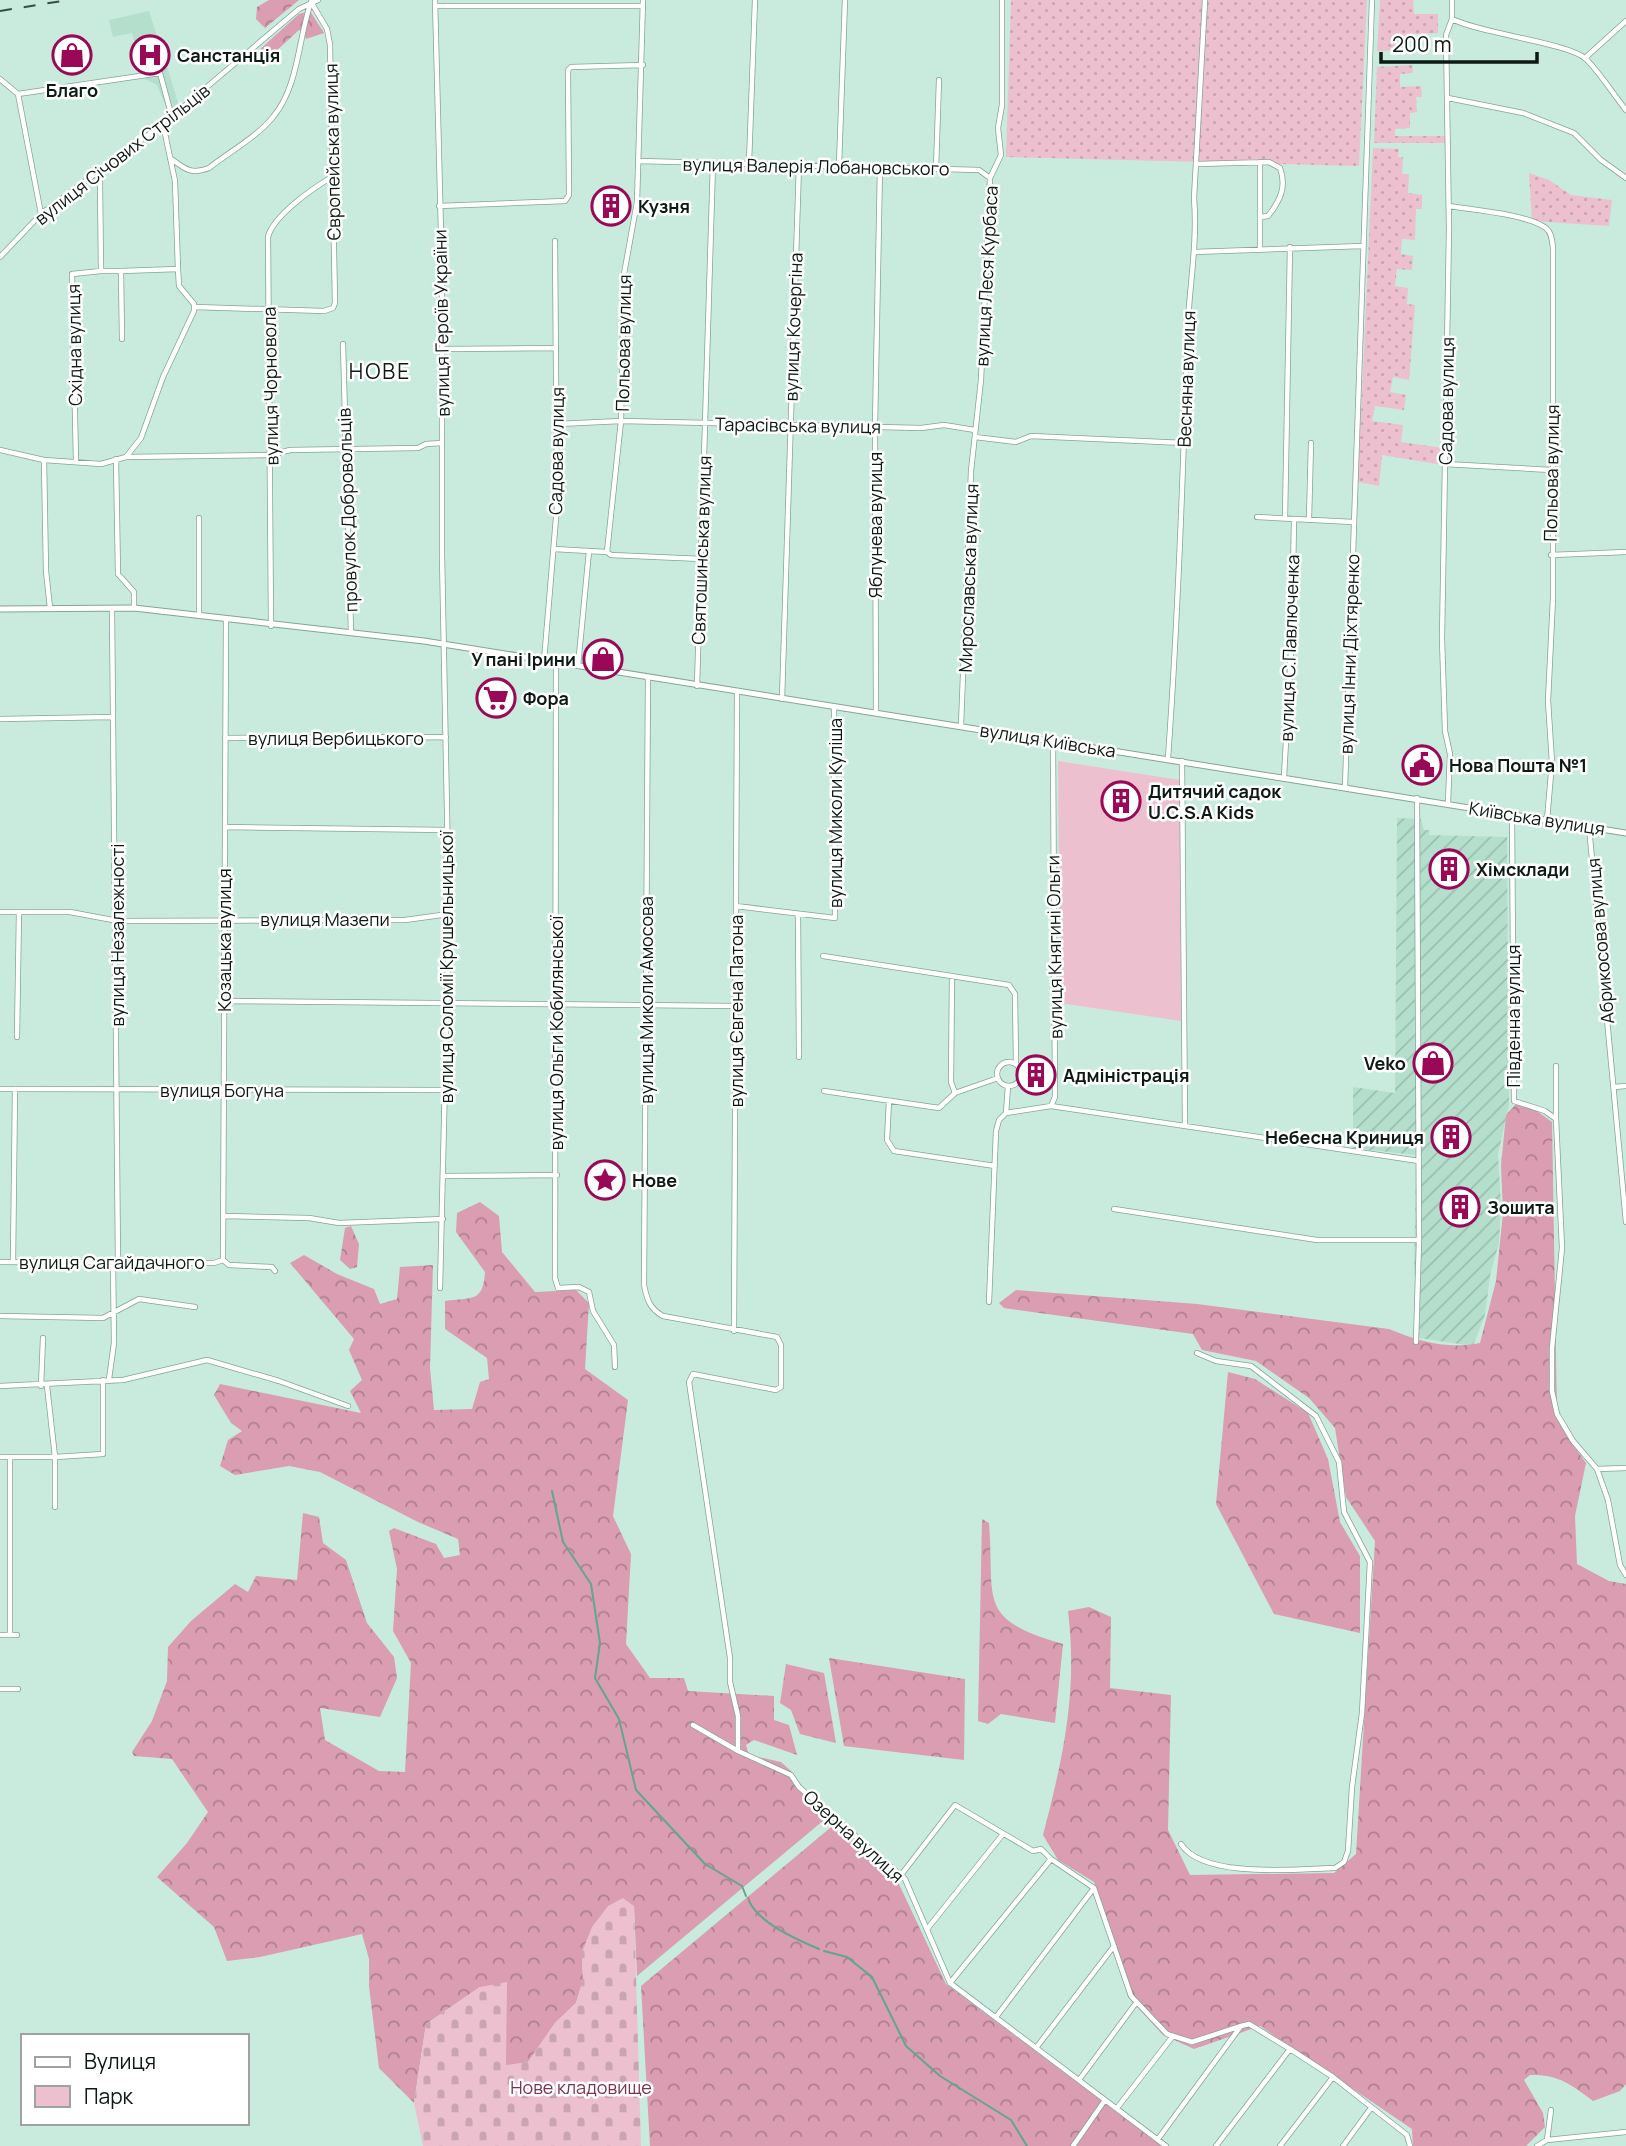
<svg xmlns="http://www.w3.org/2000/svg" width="1626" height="2146" font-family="Manrope,sans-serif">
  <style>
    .built { fill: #b5dfcd }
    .industrial { fill: url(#industrial-furrows) }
    .forest { fill: url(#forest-crowns) }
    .cemetery { fill: url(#cemetery-stones) }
    .park { fill: #edc0cf }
    .garden { fill: url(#garden-dots) }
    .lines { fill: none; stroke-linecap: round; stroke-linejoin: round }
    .stream { stroke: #63a58d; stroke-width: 2 }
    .minor-casing { stroke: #83a497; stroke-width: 6 }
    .tertiary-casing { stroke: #83a497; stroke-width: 7 }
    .minor { stroke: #fff; stroke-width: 4.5 }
    .tertiary { stroke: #fff; stroke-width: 5 }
    .rail { stroke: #394c45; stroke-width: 2; stroke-dasharray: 12 12; stroke-linecap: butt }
    .labels { text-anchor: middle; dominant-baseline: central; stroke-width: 5; stroke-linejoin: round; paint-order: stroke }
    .poi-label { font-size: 18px; font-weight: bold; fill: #0c1914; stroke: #fff; text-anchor: start }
    .street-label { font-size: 18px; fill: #0c1914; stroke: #fff }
    .park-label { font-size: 18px; fill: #7c3352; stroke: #fff }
    .quarter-label { font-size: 21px; letter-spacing: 2px; fill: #0c1914; stroke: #fff }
  </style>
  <defs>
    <pattern id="industrial-furrows" width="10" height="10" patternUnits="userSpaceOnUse" patternTransform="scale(1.75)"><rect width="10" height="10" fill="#b5dfcd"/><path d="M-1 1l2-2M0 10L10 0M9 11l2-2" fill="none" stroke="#9abfaf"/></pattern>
    <pattern id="forest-crowns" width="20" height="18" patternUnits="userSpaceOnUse" patternTransform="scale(1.75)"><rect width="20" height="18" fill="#da9db2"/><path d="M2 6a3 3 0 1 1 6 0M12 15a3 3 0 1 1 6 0" fill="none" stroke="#af7f90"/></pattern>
    <pattern id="cemetery-stones" width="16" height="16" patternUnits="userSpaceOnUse" patternTransform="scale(1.75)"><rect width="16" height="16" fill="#edc0cf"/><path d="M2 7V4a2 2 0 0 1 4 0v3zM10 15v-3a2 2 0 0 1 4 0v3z" fill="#caa4b1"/></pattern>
    <pattern id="garden-dots" width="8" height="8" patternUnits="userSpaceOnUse" patternTransform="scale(1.75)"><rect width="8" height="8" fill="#edc0cf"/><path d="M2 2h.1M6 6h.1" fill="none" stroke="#caa4b1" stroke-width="1.8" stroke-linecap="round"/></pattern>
  </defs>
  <rect width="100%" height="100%" fill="#c8ebdd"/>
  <path class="built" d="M 149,11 L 180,108 L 170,117 L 157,85 L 145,79 L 132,33 L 113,37 L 109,20 Z"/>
  <path class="industrial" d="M 1397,818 L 1421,819 L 1424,830 L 1430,830 L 1429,835 L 1507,837 L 1509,1105 L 1498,1154 L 1501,1205 L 1499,1242 L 1490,1276 L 1485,1315 L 1473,1346 L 1419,1338 L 1418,1277 L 1414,1275 L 1416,1155 L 1353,1148 L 1353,1087 L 1395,1093 Z"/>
  <path class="forest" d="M 269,0 L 299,0 L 265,28 L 256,19 L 257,7 Z
    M 310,11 L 324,33 L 306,39 L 304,32 L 299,30 L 262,64 L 257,52 L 299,14 Z
    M 1516,1104 L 1537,1111 L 1552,1122 L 1557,1413 L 1566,1435 L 1586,1463 L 1575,1516 L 1577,1564 L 1609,1581 L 1626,1584 L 1626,2084 L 1620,2091 L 1593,2101 C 1571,2084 1557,2074 1530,2075 L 1524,2080 L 1543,2113 L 1545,2127 L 1526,2146 L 1413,2146 L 1412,2129 L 1260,2026 L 1194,2049 L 1163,2035 L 1128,1997 L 1094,1882 L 1058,1860 L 1043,1835 C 1063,1758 1078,1692 1068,1611 L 1089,1607 L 1111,1617 L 1110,1688 L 1171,1695 L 1168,1830 L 1190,1875 L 1334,1873 L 1356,1854 L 1375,1541 L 1346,1497 L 1335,1428 L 1309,1398 L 1256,1361 L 1202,1350 L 1193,1334 L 1004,1308 L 999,1303 L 1016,1290 L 1197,1304 L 1389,1329 C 1418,1341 1449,1350 1480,1343 L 1496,1281 L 1503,1213 L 1501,1165 L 1506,1115 Z
    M 480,1202 L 499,1216 L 502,1252 L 535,1292 L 576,1290 L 589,1303 L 585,1369 L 628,1400 L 613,1516 L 631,1554 L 626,1644 L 650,1678 L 684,1678 L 688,1691 L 774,1696 L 774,1720 L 789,1725 L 797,1755 L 754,1740 L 746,1745 L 749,1755 L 781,1762 L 792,1772 L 824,1820 L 637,1976 L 634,1906 L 582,1951 L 583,1980 L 576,2003 L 555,2023 L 528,2062 L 506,2066 L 480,1987 L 426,2024 L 414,2103 L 379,2068 L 369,1986 L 369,1959 L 362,1934 L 260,1957 L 227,1961 L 214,1927 L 157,1877 L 187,1843 L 208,1812 L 172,1759 L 134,1756 L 132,1752 L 152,1721 L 167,1681 L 168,1647 L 191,1621 L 235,1584 L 248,1592 L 256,1576 L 297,1580 L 303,1513 L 319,1517 L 323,1543 L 346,1560 L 367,1623 L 394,1657 L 397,1678 L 380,1717 L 320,1708 L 325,1740 L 379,1771 L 405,1772 L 411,1663 L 393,1631 L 397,1569 L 389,1531 L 394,1528 L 436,1544 L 444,1558 L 460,1555 L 458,1539 L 418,1522 L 320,1472 L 289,1466 L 235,1475 L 220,1466 L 228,1440 L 242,1431 L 231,1423 L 214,1395 L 220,1384 L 361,1413 L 350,1391 L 362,1380 L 349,1350 L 354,1339 L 290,1263 L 304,1255 L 337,1274 L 374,1289 L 380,1304 L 397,1299 L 400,1267 L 433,1265 L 430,1368 L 434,1410 L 472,1409 L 480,1382 L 489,1379 L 487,1358 L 445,1329 L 445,1301 C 472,1297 483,1303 485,1272 L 456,1232 L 457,1213 Z
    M 351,1226 L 359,1244 L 357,1267 L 350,1269 L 340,1260 L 345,1228 Z
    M 1228,1372 L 1255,1379 L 1308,1413 L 1328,1459 L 1340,1522 L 1360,1556 L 1360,1633 L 1274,1614 L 1216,1504 Z
    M 982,1519 L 989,1523 C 995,1601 976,1619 1063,1644 L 1055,1723 L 1001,1714 L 988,1724 L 978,1721 Z
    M 829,1658 L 965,1679 L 964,1760 L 844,1746 Z
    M 786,1664 L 824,1673 L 836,1743 L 800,1734 L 791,1710 L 780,1703 Z
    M 836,1823 L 897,1880 L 946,1984 L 1162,2146 L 650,2146 L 641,1986 Z"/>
  <path class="cemetery" d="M 623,1898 L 634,1906 L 641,2146 L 423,2146 L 414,2103 L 426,2024 L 480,1987 L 507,1982 L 506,2065 L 528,2062 L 555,2023 L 576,2003 L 583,1980 L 582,1952 L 592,1927 L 608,1906 Z"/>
  <path class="park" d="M 1058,761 L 1180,780 L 1181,1021 L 1060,1003 Z"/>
  <path class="garden" d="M 1011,0 L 1367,0 L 1359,166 L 1006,157 Z
    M 1380,0 L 1413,0 L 1414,14 L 1438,14 L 1438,33 L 1409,34 L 1409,50 L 1377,51 Z
    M 1412,65 L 1413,73 L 1400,74 L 1400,87 L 1421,86 L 1422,97 L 1416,97 L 1417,112 L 1410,113 L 1410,128 L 1395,129 L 1395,136 L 1445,136 L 1445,143 L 1374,143 L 1377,67 Z
    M 1373,148 L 1399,149 L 1398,157 L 1403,157 L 1402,174 L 1409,174 L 1408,193 L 1422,195 L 1422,209 L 1416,209 L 1415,240 L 1402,239 L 1401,254 L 1413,256 L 1412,270 L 1397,269 L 1395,286 L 1408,288 L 1407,304 L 1415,305 L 1409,380 L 1393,377 L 1390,392 L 1406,395 L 1404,410 L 1375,406 L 1372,421 L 1403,425 L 1401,442 L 1443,448 L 1443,465 L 1382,455 L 1379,486 L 1358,482 Z
    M 1529,173 L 1549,180 L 1571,195 L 1612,200 L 1609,226 L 1532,221 Z"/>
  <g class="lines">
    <path class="stream" d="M 552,1491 L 563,1542 L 591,1584 L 600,1643 L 595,1678 L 619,1719 L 636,1790 L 705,1864 L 742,1886 L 746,1896
      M 749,1901 C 760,1924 796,1939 819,1949
      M 824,1951 L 847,1957 L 872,1977 L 906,2046 L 940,2076 L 1011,2120 L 1027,2146"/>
    <g class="minor-casing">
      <path id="minor" d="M 435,0 L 442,271 L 442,555 L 449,914 L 440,1288
        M 438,6 L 643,6
        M 1452,19 C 1482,34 1569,43 1586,59 C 1601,74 1613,94 1626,110
        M 1585,58 L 1626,21
        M 0,79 L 18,94 L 160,73 L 170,110
        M 18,94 L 41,214
        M 1448,98 L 1523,113 L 1574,133 L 1601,160 L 1626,178
        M 163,124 L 175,181 L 178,269
        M 170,158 C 185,169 191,175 209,168 C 229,152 257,137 273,117 C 299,86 298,39 311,2
        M 639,161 L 979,170 L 990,178
        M 749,163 L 755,0
        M 1198,164 L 1269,162 L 1280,168 C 1287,187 1280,201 1268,216 L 1260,217
        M 839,165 L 845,0
        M 936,169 L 939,80
        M 439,206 L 565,201 L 569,195 L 568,70 L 571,67 L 643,65
        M 1449,206 C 1474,210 1526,214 1546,228 C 1552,233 1552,241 1553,248 L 1553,598 L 1548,701 L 1552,762 L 1547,820
        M 1260,249 L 1260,162
        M 1194,252 L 1362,246
        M 0,257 L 41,214 L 163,124 L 299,9 L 318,0
        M 101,271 L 121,271
        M 194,307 L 324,311 L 333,308 L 335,303 L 330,45 L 327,29 L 311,2
        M 122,339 L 121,271 L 178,269 L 179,286 L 194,304 L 194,311 L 163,377 L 141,438 L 126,457
        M 343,344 L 351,633
        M 442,349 L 556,348
        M 558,424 L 621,421 L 921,428 L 944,425 L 975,430
        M 975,437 L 1016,442 L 1031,436 L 1184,443
        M 0,450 L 44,460 L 101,464 L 126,457 L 272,455 L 290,450 L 418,448 L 426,444 L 442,443
        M 116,459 L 118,574 L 134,592 L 134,608
        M 44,460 L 46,571 L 50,608
        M 76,462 L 72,274 L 101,271 L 100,182 L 96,172
        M 1445,464 L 1551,470
        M 1257,517 L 1353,522
        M 199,518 L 199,616
        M 1285,518 L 1290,247
        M 1309,519 L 1311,443
        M 554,549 L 589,551
        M 607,552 L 611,555 L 702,559
        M 1551,555 L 1626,552
        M 112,608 L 118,1262
        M 271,626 L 268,237 C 273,216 313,188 332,177
        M 544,661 L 557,506 L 555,241
        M 556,663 L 555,1278 L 558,1288 L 579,1287 L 589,1292 L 593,1311 L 614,1345 L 615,1367
        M 578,666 L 589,551 L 607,552 L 621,421 L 624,274 L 637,202 L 643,0
        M 648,677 L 644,1285 C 647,1300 650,1309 663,1316 L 777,1337 L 781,1345 L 781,1387 L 776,1390 L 693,1374 L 689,1382 L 730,1658 L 730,1682 L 738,1716 L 738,1751
        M 697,686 L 713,163
        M 782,699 L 799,164
        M 876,713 L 875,426 L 880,167
        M 0,719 L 113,717
        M 961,726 L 971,471 L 981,380 L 990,178 L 1001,155 L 998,128 L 1002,105 L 1002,0
        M 225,738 L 446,737
        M 1168,758 C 1178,619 1183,480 1187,341 C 1188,293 1198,246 1194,198 L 1205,0
        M 1182,761 L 1185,1124
        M 1284,777 L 1292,632 L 1294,519
        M 1345,787 L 1372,0
        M 1448,803 L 1450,754 L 1445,731 L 1442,639 L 1449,229 L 1446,35 L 1452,19 L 1452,0
        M 1512,815 L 1514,1101 L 1545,1111 L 1556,1119 L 1562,1248 L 1552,1348 L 1552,1391 L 1557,1414 L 1573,1441 L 1597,1469 L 1608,1500 L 1620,1565 L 1626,1575
        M 225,827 L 447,830
        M 1589,827 L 1626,1222
        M 736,906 L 835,918 L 834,708
        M 0,912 L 70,912 L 118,921 L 405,920 L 449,914
        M 798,914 L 799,1057
        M 823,956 L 1009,985 L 1015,994 L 1016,1063
        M 952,976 L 951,1082 L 955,1093
        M 223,1001 L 735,1006
        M 17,1037 L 19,912
        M997 1074a12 12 0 1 1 24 0a12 12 0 1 1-24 0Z
        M 1556,1066 L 1556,1119
        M 1614,1087 L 1626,1086
        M 0,1089 L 445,1090
        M 824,1091 L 939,1108 L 955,1093 L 998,1078
        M 889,1101 L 887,1140 L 894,1151 L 995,1166
        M 1051,1106 L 1419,1161
        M 1006,1113 L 1051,1106 L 1055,1097 L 1053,742
        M 444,1176 L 557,1175
        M 1114,1209 L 1317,1240 L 1419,1240
        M 225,1216 L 309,1218 L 339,1223 L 443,1219
        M 223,1260 L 226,620
        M 223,1260 L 229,1265 L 272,1267 L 275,1271
        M 0,1262 L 214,1263 L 223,1260
        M 13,1262 L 15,1089
        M 989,1302 L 996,1131 L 999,1120 L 1006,1113 L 1008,1086
        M 0,1316 L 103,1318 L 139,1299 L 195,1307
        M 734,1331 L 737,692
        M 1416,1342 L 1419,1240 L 1417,798
        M 109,1379 L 114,1343 L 113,1262
        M 0,1386 L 123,1380 L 207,1360 L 279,1381 L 348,1406
        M 41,1386 L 43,1338
        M 0,1457 L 55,1457 L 47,1386
        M 10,1457 L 10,1635
        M 1597,1469 L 1626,1468
        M 55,1507 L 55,1457 L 103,1454 L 103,1380
        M 0,1635 L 17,1635
        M 0,1689 L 18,1689
        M 693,1725 L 738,1751 L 791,1775 L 799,1787 L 905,1879 L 950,1983 L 1166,2146
        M 1181,1844 C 1203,1879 1297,1869 1335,1868 L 1344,1862 L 1348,1851 L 1352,1787 L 1362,1713 L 1370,1562 L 1344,1512 L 1339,1462 L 1316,1416 L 1251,1366 L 1216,1361 L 1197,1353
        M 901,1875 L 955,1805 L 1033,1851 L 1041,1849 L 1051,1859 L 1094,1888 L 1131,1996 L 1167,2034 L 1192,2042 L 1241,2026
        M 928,1928 L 1003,1834
        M 950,1983 L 1051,1859
        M 996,2017 L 1094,1888
        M 1036,2048 L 1114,1946
        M 1079,2080 L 1136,2003
        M 1117,2108 L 1173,2036
        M 1158,2139 L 1241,2026 L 1249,2024 L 1290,2049
        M 1547,2140 L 1626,2132
        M 1073,2146 L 1105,2100
        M 1216,2146 L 1290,2049 L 1333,2077 L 1407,2135 L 1410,2146
        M 1280,2146 L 1333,2077
        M 1343,2146 L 1371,2108
        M 1537,2146 L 1547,2140 L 1551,2110"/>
    </g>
    <g class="tertiary-casing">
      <path id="tertiary" d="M 0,609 L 134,608 L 424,641 L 1626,833"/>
    </g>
    <use href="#minor" class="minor"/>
    <use href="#tertiary" class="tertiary"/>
    <path class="rail" d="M 0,11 L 68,0"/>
  </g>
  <defs>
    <g id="shop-ring" transform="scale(2.0125)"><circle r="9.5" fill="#fff" stroke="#9a0858" stroke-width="1.5"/><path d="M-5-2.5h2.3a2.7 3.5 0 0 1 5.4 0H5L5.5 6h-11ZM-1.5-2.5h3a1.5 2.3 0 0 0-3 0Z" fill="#9a0858"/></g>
    <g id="hospital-ring" transform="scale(2.0125)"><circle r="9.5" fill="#fff" stroke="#9a0858" stroke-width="1.5"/><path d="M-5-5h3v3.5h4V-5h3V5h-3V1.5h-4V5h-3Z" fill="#9a0858"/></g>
    <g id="building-ring" transform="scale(2.0125)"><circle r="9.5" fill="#fff" stroke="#9a0858" stroke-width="1.5"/><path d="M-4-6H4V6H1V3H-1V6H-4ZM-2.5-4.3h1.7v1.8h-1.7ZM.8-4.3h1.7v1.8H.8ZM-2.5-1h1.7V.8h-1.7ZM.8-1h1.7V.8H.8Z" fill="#9a0858"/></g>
    <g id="supermarket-ring" transform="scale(2.0125)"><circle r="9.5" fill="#fff" stroke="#9a0858" stroke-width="1.5"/><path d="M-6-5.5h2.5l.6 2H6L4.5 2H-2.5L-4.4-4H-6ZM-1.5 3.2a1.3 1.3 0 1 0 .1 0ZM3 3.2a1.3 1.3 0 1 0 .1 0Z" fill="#9a0858"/></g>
    <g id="civic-ring" transform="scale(2.0125)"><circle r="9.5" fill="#fff" stroke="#9a0858" stroke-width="1.5"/><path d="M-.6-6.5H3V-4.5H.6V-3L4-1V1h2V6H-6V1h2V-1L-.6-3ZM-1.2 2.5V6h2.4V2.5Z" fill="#9a0858"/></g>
    <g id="sight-ring" transform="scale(2.0125)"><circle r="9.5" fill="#fff" stroke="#9a0858" stroke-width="1.5"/><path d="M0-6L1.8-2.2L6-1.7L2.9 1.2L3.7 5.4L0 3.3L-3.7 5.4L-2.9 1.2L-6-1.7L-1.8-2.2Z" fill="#9a0858"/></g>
  </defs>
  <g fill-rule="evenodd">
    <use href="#shop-ring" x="72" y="55"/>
    <use href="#hospital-ring" x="150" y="55"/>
    <use href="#building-ring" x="611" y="206"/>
    <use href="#shop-ring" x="603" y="659"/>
    <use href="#supermarket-ring" x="496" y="698"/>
    <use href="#civic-ring" x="1422" y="765"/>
    <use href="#building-ring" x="1121" y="801"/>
    <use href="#building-ring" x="1449" y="869"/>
    <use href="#shop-ring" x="1433" y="1063"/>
    <use href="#building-ring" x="1036" y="1075"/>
    <use href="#building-ring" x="1451" y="1137"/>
    <use href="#sight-ring" x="605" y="1180"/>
    <use href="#building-ring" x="1460" y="1207"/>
  </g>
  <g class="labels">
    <g class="poi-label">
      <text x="177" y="55">Санстанція</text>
      <text x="72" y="90" text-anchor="middle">Благо</text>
      <text x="638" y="206">Кузня</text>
      <text x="576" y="659" text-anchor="end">У пані Ірини</text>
      <text x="523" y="698">Фора</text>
      <text x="1449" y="765">Нова Пошта №1</text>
      <text x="1148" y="791">Дитячий садок<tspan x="1148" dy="21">U.C.S.A Kids</tspan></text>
      <text x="1476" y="869">Хімсклади</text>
      <text x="1406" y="1063" text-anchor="end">Veko</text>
      <text x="1063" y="1075">Адміністрація</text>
      <text x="1424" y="1137" text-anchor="end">Небесна Криниця</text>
      <text x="632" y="1180">Нове</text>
      <text x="1487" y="1207">Зошита</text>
    </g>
    <g class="street-label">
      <text transform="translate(332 152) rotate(-91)">Європейська вулиця</text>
      <text transform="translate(122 154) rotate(-38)">вулиця Січових Стрільців</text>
      <text transform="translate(816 166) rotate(1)">вулиця Валерія Лобановського</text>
      <text transform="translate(986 276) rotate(-87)">вулиця Леся Курбаса</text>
      <text transform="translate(441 323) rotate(-91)">вулиця Героїв України</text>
      <text transform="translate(793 327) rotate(-88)">вулиця Кочергіна</text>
      <text transform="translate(623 343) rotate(-89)">Польова вулиця</text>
      <text transform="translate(74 345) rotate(-91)">Східна вулиця</text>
      <text transform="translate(1186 379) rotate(-88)">Весняна вулиця</text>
      <text transform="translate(270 386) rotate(-91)">вулиця Чорновола</text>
      <text transform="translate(1446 401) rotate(-89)">Садова вулиця</text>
      <text transform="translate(798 425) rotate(1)">Тарасівська вулиця</text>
      <text transform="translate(556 451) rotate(-89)">Садова вулиця</text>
      <text transform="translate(1551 473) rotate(-89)">Польова вулиця</text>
      <text transform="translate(347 510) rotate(-92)">провулок Добровольців</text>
      <text transform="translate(875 525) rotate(-90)">Яблунева вулиця</text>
      <text transform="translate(701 550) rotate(-88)">Святошинська вулиця</text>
      <text transform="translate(968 578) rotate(-88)">Мирославська вулиця</text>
      <text transform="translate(1289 648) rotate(-88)">вулиця С.Павлюченка</text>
      <text transform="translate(1349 654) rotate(-88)">вулиця Інни Діхтяренко</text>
      <text x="336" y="738">вулиця Вербицького</text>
      <text transform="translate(1048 740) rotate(9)">вулиця Київська</text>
      <text transform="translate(835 813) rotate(-90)">вулиця Миколи Куліша</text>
      <text transform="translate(1537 818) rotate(9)">Київська вулиця</text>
      <text x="325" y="919">вулиця Мазепи</text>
      <text transform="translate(117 935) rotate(-90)">вулиця Незалежності</text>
      <text transform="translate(224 940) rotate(-90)">Козацька вулиця</text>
      <text transform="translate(1600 941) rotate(-95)">Абрикосова вулиця</text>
      <text transform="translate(1054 947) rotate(-91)">вулиця Княгині Ольги</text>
      <text transform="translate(446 967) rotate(-90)">вулиця Соломії Крушельницької</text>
      <text transform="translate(646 1000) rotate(-90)">вулиця Миколи Амосова</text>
      <text transform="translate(736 1011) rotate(-90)">вулиця Євгена Патона</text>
      <text transform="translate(1513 1016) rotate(-90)">Південна вулиця</text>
      <text transform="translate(556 1033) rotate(-90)">вулиця Ольги Кобилянської</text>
      <text x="222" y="1090">вулиця Богуна</text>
      <text x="112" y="1262">вулиця Сагайдачного</text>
      <text transform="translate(854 1836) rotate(42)">Озерна вулиця</text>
    </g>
    <g class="park-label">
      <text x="581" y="2087">Нове кладовище</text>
    </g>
    <g class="quarter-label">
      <text x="380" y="371">НОВЕ</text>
    </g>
  </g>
  <rect x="21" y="2034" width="228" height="91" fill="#ffffff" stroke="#9ea3a1" stroke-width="2"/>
  <rect x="35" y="2057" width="35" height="10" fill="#ffffff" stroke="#9ea3a1" stroke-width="2"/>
  <text x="84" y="2069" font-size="21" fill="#0c1914">Вулиця</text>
  <rect x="35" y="2086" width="35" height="21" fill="#edc0cf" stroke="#9ea3a1" stroke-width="2"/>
  <text x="84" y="2104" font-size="21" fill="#0c1914">Парк</text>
  <path d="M1381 52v10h156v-10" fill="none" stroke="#0c1914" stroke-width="3.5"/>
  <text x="1392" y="52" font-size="21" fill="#0c1914" stroke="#ffffff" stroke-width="5" paint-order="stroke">200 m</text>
</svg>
